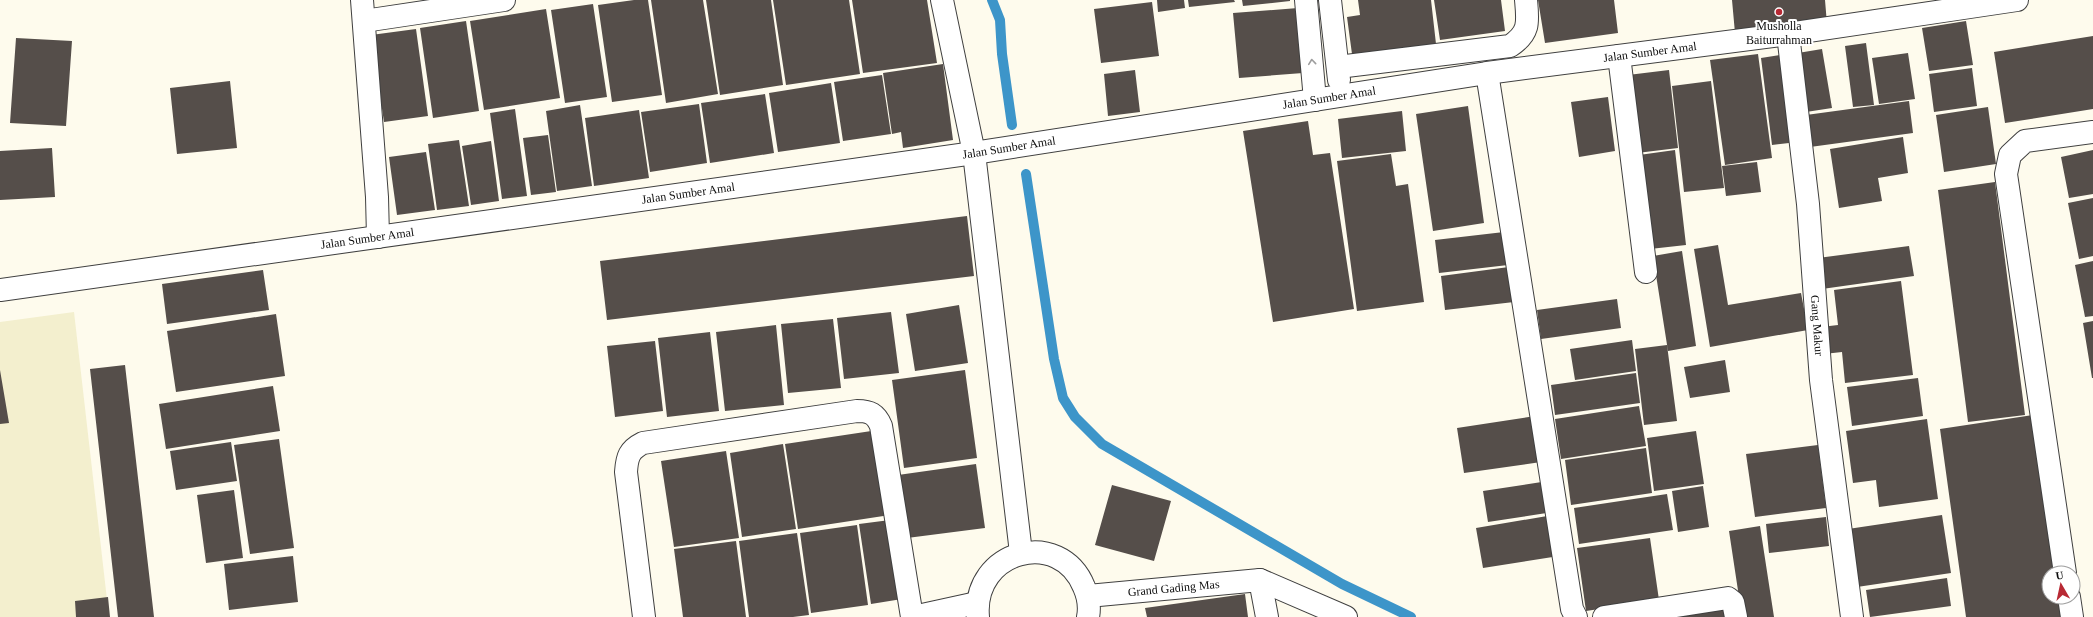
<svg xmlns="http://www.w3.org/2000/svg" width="2093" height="617" font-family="'Times New Roman',serif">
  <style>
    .farmland { fill: #f3efce }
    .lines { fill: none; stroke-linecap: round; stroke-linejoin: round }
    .stream { stroke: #3d95c9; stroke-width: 10 }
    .building { fill: #554e4a }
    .minor-casing { stroke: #404040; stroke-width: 24 }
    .minor { stroke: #fff; stroke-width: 22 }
    .oneway { stroke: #9e9e9e }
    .poi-dot { fill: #b82934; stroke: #fff; stroke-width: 1.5 }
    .labels { text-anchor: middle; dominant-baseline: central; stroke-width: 4; stroke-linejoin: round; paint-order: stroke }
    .poi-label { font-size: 12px; fill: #0d0d0d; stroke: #fff }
    .street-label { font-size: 12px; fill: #0d0d0d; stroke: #fff }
  </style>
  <rect width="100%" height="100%" fill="#fefbed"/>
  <path class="farmland" d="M 74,312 L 109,617 L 0,617 L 0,322 Z"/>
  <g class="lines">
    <path class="stream" d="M 992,0 L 1000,20 L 1002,54 L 1012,125
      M 1026,174 L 1054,359 L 1063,398 L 1075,417 L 1102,444 L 1342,584 L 1411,617"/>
  </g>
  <path class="building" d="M 634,0 L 648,0 L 662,95 L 612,102 L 598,5 Z
    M 651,0 L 703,0 L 718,94 L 666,103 Z
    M 706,0 L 771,0 L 783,85 L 720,95 Z
    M 773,0 L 849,0 L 860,74 L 786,85 Z
    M 852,0 L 927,0 L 937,63 L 863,73 Z
    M 1157,0 L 1184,0 L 1185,8 L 1158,12 Z
    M 1188,0 L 1234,0 L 1235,2 L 1189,7 Z
    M 1242,0 L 1290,0 L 1290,1 L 1243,6 Z
    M 1358,0 L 1431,0 L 1436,44 L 1352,54 L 1347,17 L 1360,15 Z
    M 1434,0 L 1501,0 L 1505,31 L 1440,40 Z
    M 1538,0 L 1614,0 L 1618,33 L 1545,43 Z
    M 1732,0 L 1825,0 L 1827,24 L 1735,33 Z
    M 1152,2 L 1159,56 L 1101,63 L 1094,9 Z
    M 593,4 L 607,97 L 565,103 L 551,10 Z
    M 1298,8 L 1303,73 L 1239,78 L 1233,13 Z
    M 546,9 L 560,98 L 484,110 L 470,21 Z
    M 466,21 L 479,111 L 433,118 L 420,28 Z
    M 1966,21 L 1973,65 L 1929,71 L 1922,28 Z
    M 416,29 L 428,116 L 384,122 L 371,35 Z
    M 2093,36 L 2093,109 L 2005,123 L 1994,52 Z
    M 16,38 L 72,41 L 66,126 L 10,123 Z
    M 1866,43 L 1874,105 L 1853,107 L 1845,46 Z
    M 1822,49 L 1832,108 L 1806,112 L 1798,53 Z
    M 1908,53 L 1915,99 L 1879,104 L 1872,58 Z
    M 1758,54 L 1772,158 L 1725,165 L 1710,60 Z
    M 1786,54 L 1798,142 L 1772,145 L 1761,58 Z
    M 943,64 L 953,140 L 903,148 L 901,132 L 892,134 L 883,73 Z
    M 1972,68 L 1977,106 L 1934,112 L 1929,74 Z
    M 1135,70 L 1140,112 L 1108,116 L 1104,74 Z
    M 1669,70 L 1678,148 L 1637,153 L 1628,75 Z
    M 882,75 L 891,134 L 843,141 L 834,82 Z
    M 230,81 L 237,148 L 177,154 L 170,88 Z
    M 1711,81 L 1724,188 L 1684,192 L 1672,86 Z
    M 831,83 L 840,143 L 778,152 L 769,93 Z
    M 765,94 L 774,153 L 710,163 L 701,103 Z
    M 1608,97 L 1615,151 L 1579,157 L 1571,102 Z
    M 1909,101 L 1913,133 L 1810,147 L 1806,115 Z
    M 699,104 L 707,163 L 650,172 L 641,112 Z
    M 580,105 L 592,186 L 557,191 L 546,111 Z
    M 1468,106 L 1484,223 L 1433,231 L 1416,114 Z
    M 1988,107 L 1996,164 L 1944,172 L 1936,115 Z
    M 515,109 L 527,196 L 502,199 L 490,113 Z
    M 639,110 L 649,178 L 594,186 L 585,118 Z
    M 1402,111 L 1406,151 L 1342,158 L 1338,119 Z
    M 1308,121 L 1313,155 L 1330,153 L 1354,309 L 1273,322 L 1243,131 Z
    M 548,135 L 556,192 L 531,195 L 523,138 Z
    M 1903,137 L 1908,173 L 1878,178 L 1882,201 L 1839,208 L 1830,149 Z
    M 459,140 L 469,206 L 437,210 L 428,144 Z
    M 491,141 L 499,201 L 471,205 L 462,146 Z
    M 52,148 L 55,197 L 0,200 L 0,151 Z
    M 1675,150 L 1686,245 L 1650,249 L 1639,155 Z
    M 2093,150 L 2093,194 L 2069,198 L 2061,157 Z
    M 426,152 L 435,210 L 397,215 L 389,157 Z
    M 1391,154 L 1396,186 L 1408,184 L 1424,302 L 1357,311 L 1337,161 Z
    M 1757,162 L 1761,192 L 1726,196 L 1722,166 Z
    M 1995,182 L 2025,415 L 1968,422 L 1938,190 Z
    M 2093,198 L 2093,256 L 2079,259 L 2068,203 Z
    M 967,216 L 974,276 L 607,320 L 600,261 Z
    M 1504,232 L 1508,265 L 1439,273 L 1435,240 Z
    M 1718,245 L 1728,305 L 1801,293 L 1808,330 L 1710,347 L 1694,249 Z
    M 1909,246 L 1914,276 L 1822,289 L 1818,258 Z
    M 1682,251 L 1696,346 L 1668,351 L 1653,256 Z
    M 2093,261 L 2093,316 L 2085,317 L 2075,265 Z
    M 1509,267 L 1514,302 L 1445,310 L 1441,276 Z
    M 263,270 L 269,310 L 167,324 L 162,284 Z
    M 1901,281 L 1913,375 L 1845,383 L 1842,352 L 1824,354 L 1821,327 L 1838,325 L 1834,290 Z
    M 1617,299 L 1621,328 L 1541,339 L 1537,310 Z
    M 959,305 L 968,363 L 915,371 L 906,314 Z
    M 891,312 L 899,373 L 844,379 L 837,318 Z
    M 276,314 L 285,376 L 176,392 L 167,331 Z
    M 833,319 L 841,388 L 788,393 L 781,324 Z
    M 2093,321 L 2093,378 L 2092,378 L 2083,323 Z
    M 776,325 L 784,405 L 725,411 L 716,332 Z
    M 710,332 L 719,411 L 667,417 L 658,338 Z
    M 1632,340 L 1636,371 L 1575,380 L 1570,349 Z
    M 655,341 L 663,411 L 615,417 L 607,346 Z
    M 1667,345 L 1677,421 L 1644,425 L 1635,349 Z
    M 1725,360 L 1730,392 L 1690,398 L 1684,367 Z
    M 125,365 L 154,617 L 118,617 L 90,369 Z
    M 0,370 L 9,423 L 0,424 Z
    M 965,370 L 977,458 L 904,468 L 892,380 Z
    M 1636,373 L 1640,403 L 1555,415 L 1551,385 Z
    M 1918,378 L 1923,416 L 1852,426 L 1847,387 Z
    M 273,386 L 280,431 L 166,449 L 159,404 Z
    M 1639,406 L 1646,446 L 1561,459 L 1555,419 Z
    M 2033,415 L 2056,573 L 2049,573 L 2049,597 L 2059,597 L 2062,617 L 1966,617 L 1940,429 Z
    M 1535,416 L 1541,462 L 1464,473 L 1457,428 Z
    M 1927,419 L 1938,499 L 1879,507 L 1876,480 L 1853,483 L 1846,431 Z
    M 878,430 L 890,515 L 798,529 L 785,444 Z
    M 1696,431 L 1704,484 L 1654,491 L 1647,438 Z
    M 279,439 L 294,548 L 250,554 L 234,445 Z
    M 231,442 L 237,481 L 176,490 L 170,451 Z
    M 783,444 L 796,529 L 742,537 L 730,453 Z
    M 1818,445 L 1826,508 L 1755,517 L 1746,454 Z
    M 1646,448 L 1652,493 L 1571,505 L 1565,460 Z
    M 726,451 L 739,538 L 674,547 L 661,461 Z
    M 976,464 L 985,528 L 907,538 L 898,475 Z
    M 1548,481 L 1553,512 L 1488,522 L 1483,491 Z
    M 1112,485 L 1171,501 L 1154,561 L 1095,545 Z
    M 1703,486 L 1709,527 L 1678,532 L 1672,491 Z
    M 234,490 L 243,558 L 206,563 L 197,495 Z
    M 1667,494 L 1673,530 L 1579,544 L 1574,508 Z
    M 1553,515 L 1559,556 L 1483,568 L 1476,528 Z
    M 1942,515 L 1951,573 L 1857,587 L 1848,529 Z
    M 1826,517 L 1829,546 L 1769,553 L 1766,524 Z
    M 890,520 L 902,599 L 871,604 L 859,524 Z
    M 857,525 L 868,605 L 811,613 L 800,533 Z
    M 1760,526 L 1774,617 L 1742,617 L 1729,531 Z
    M 797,533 L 809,615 L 793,617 L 749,617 L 739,541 Z
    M 1650,538 L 1659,600 L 1586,611 L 1577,548 Z
    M 736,541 L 746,617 L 683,617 L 674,549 Z
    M 293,556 L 298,602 L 229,610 L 224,564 Z
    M 1947,578 L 1951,606 L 1870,617 L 1866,590 Z
    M 1245,594 L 1248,617 L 1147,617 L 1145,608 Z
    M 108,597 L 110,617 L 76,617 L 75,601 Z
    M 1724,604 L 1726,617 L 1675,617 Z"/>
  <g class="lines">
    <g class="minor-casing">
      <g id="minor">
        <path d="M 362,0 L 377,197 L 378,237"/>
        <path d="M 942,0 L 974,153 L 1021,553"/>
        <path d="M 1306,0 L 1315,100"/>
        <path d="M 1330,0 L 1339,80"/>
        <path d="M 364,21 L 504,0"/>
        <path id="s1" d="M 1788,34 L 1808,204 L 1821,380 L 1852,617"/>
        <path d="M 1619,56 L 1646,272"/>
        <path d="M 1338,67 L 1510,46 C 1530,33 1528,22 1526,0"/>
        <path d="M 1487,73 L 1572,609 L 1576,617"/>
        <path id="s2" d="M 0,290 L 974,153 L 1487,73 L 1788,34 L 2017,0"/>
        <path d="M 2065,573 L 2006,174 L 2010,155 L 2025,141 L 2093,132"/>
        <path d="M 1260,580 L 1267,617"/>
        <path id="s3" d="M 1088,596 L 1260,580 L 1346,617"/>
        <path d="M 2069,597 L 2072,617"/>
        <path d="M 644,617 L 626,472 C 627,457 629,450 643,443 L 857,411 C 870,411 876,414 881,426 L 912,617"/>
        <path d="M 913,617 L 977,603"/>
        <path d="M 978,617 C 972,550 1060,527 1084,587 C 1088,596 1090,607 1088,617"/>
        <path d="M 1604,617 L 1728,598 L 1733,602 L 1736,617"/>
      </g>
    </g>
    <use href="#minor" class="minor"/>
  </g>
  <defs><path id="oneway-chevron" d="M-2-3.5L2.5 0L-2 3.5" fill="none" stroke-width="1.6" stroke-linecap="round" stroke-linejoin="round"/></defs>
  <use class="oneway" href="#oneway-chevron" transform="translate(1312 62) rotate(-96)"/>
  <circle class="poi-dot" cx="1779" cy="12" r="4"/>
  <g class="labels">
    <g class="poi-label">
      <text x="1779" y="26">Musholla<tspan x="1779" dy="14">Baiturrahman</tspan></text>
    </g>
    <g class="street-label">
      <text stroke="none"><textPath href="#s2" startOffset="1667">Jalan Sumber Amal</textPath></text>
      <text stroke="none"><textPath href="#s2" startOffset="1343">Jalan Sumber Amal</textPath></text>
      <text stroke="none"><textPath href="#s2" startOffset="1019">Jalan Sumber Amal</textPath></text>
      <text stroke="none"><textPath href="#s2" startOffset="695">Jalan Sumber Amal</textPath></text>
      <text stroke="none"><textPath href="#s2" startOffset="371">Jalan Sumber Amal</textPath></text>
      <text stroke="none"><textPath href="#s1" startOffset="293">Gang Makur</textPath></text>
      <text stroke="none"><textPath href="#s3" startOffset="86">Grand Gading Mas</textPath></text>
    </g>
  </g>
  <g transform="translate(2061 585) rotate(351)"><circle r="19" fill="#ffffff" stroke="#9e9e9e"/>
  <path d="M0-3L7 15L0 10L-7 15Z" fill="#b82934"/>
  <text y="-6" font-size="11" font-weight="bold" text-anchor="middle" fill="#0d0d0d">U</text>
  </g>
</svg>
